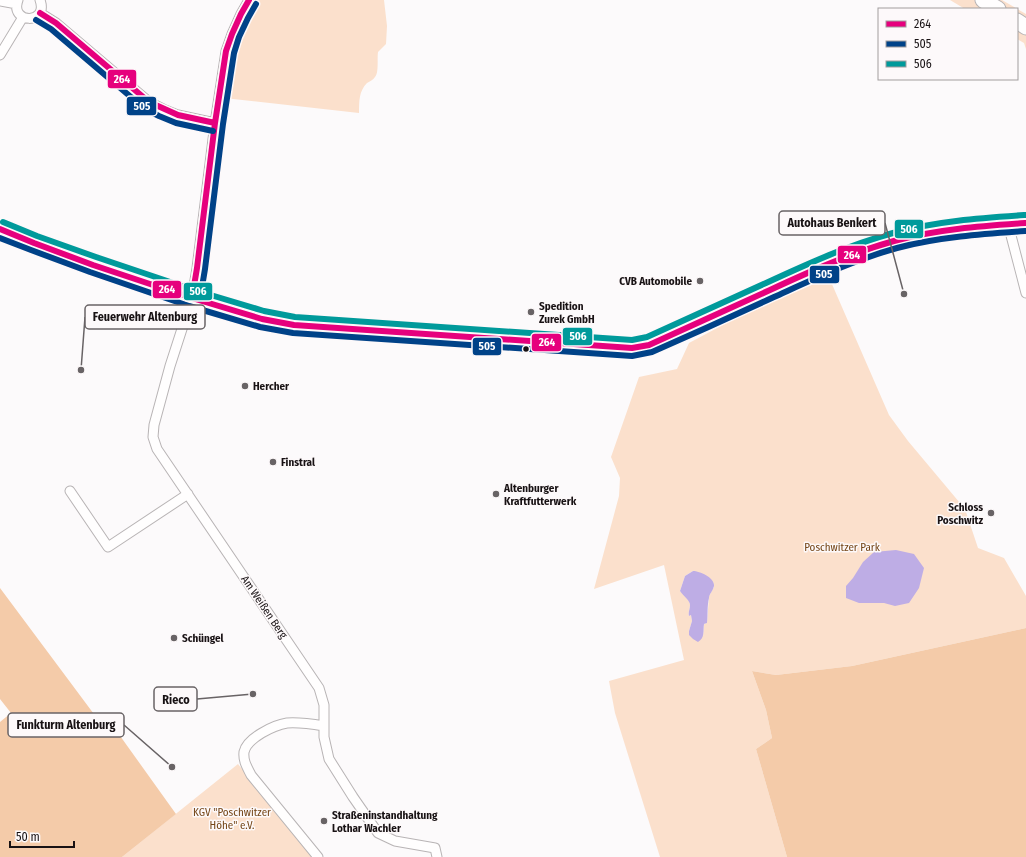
<svg xmlns="http://www.w3.org/2000/svg" width="1026" height="857" font-family="'Fira Sans Condensed',sans-serif">
  <style>
    .green { fill: #fbe0cc; fill-rule: evenodd }
    .forest { fill: #f4cba9 }
    .water { fill: #beade5 }
    .lines { fill: none; stroke-linecap: round; stroke-linejoin: round }
    .minor-casing { stroke: #b8b4b5; stroke-width: 11 }
    .tertiary-casing { stroke: #b8b4b5; stroke-width: 13 }
    .trunk-casing { stroke: #b8b4b5; stroke-width: 17 }
    .minor { stroke: #fffefe; stroke-width: 9 }
    .tertiary { stroke: #fffefe; stroke-width: 11 }
    .trunk { stroke: #fffefe; stroke-width: 15 }
    .bus-1-casing { stroke: #fdf9fa; stroke-width: 9 }
    .bus-2-casing { stroke: #fdf9fa; stroke-width: 9 }
    .bus-3-casing { stroke: #fdf9fa; stroke-width: 9 }
    .bus-1 { stroke: #e6007d; stroke-width: 6 }
    .bus-2 { stroke: #004288; stroke-width: 6 }
    .bus-3 { stroke: #009a9b; stroke-width: 6 }
    .poi-dot { fill: #686365; stroke: #fdf9fa; stroke-width: 1.5 }
    .bus-dot { fill: #181214; stroke: #fdf9fa; stroke-width: 1.5 }
    .labels { text-anchor: middle; dominant-baseline: central; stroke-width: 3; stroke-linejoin: round; paint-order: stroke }
    .poi-label { font-size: 11px; font-weight: bold; fill: #181214; stroke: #fdf9fa; text-anchor: start }
    .park-label { font-size: 11px; fill: #744516; stroke: #fdf9fa }
    .street-label { font-size: 11px; fill: #181214; stroke: #fdf9fa }
    .leader { fill: none; stroke: #686365; stroke-width: 1.5 }
    .callout-dot { fill: #686365; stroke: #fdf9fa; stroke-width: 1.5 }
    .callout { fill: #fdf9fa; stroke: #686365; stroke-width: 1.5 }
    .callout-label { font-size: 12px; text-anchor: middle; font-weight: bold; fill: #181214 }
    .line-badge { stroke: #fdf9fa; stroke-width: 1.5 }
    .badge-label { font-size: 11px; text-anchor: middle; font-weight: bold; fill: #fff }
  </style>
  <rect width="100%" height="100%" fill="#fcfafb"/>
  <path class="green" d="M 254,0 L 384,0 L 387,26 L 386,44 L 378,52 C 377,59 379,73 375,77 C 373,80 370,81 367,83 C 359,91 359,101 359,113 L 224,98 C 226,63 236,31 254,0 Z
    M 950,0 L 1002,0 L 1026,14 L 1026,49 L 1024,43 L 1017,39 L 1017,9 L 965,9 Z
    M 828,275 L 889,415 L 908,441 L 965,509 L 978,548 L 1004,558 L 1026,596 L 1026,628 L 852,666 L 776,675 L 752,671 L 766,710 L 772,738 L 756,749 L 787,857 L 660,857 L 615,713 L 609,681 L 684,660 L 664,565 L 594,589 L 619,496 L 620,478 L 611,457 L 639,377 L 677,369 L 689,343 L 792,288 ZM 693,571 L 713,582 L 714,587 L 709,596 L 707,623 L 704,624 L 703,636 L 689,631 L 692,621 L 691,615 L 689,616 C 688,612 690,609 690,605 C 690,600 684,595 680,591 L 685,576 Z
    M 238,764 L 313,857 L 122,857 Z"/>
  <path class="forest" d="M 0,588 L 111,737 L 118,733 L 176,814 L 122,857 L 0,857 L 0,722 L 11,713 L 0,699 Z
    M 1026,628 L 1026,857 L 787,857 L 756,749 L 772,738 L 766,710 L 752,671 L 776,675 L 852,666 Z"/>
  <path class="water" d="M 896,550 L 914,554 L 924,568 L 919,588 L 909,603 L 895,606 L 884,603 L 859,603 L 846,598 L 846,586 L 853,578 L 863,562 L 874,552 Z
    M 693,571 C 700,571 715,578 714,586 C 713,591 709,594 709,598 C 707,606 708,615 707,623 L 704,624 C 703,631 705,638 698,642 L 693,639 L 689,635 L 689,631 L 692,621 L 691,615 L 689,616 C 688,612 690,609 690,605 C 690,600 683,596 680,591 L 685,576 Z"/>
  <g class="lines">
    <g class="minor-casing">
      <path id="minor" d="M 18,0 C 9,24 49,25 40,0
        M 249,0 L 241,14 L 232,34 L 226,51 L 215,123 L 197,268 L 192,298 L 170,366 L 154,425 L 153,437 L 157,449 L 319,688 L 324,705 L 324,737 L 329,759 L 353,797 L 378,833 L 395,841 L 435,848 L 437,857
        M 0,1 L 17,4
        M 40,13 L 56,23 L 149,102 L 163,109 L 178,115 L 215,123
        M 0,55 L 23,17
        M 1008,224 L 1026,293
        M 70,491 L 108,547 L 188,494
        M 318,857 L 251,775 C 247,767 243,761 244,752 C 247,738 274,725 287,723 C 299,722 312,724 324,726"/>
    </g>
    <g class="tertiary-casing">
      <path id="tertiary" d="M 0,229 L 34,243 L 93,265 L 192,298 L 262,319 L 294,325 L 432,334 L 632,348 L 649,345 C 689,327 730,308 770,290 C 811,271 851,253 894,241 C 937,229 982,226 1026,223"/>
    </g>
    <g class="trunk-casing">
      <path id="trunk" d="M 983,0 L 998,9
        M 1017,21 L 1026,27"/>
    </g>
    <use href="#minor" class="minor"/>
    <use href="#tertiary" class="tertiary"/>
    <use href="#trunk" class="trunk"/>
    <g class="bus-1-casing">
      <path id="bus-1" d="M 40,13 L 56,23 L 149,102 L 178,115 L 215,123
        M 0,229 L 34,243 L 93,265 L 192,298 L 262,319 L 294,325 L 632,348 L 649,345 C 689,327 730,308 770,290 C 811,271 851,253 894,241 C 937,229 982,226 1026,223
        M 192,298 L 197,268 L 215,123 L 226,51 L 232,34 L 241,14 L 249,0"/>
    </g>
    <g class="bus-2-casing">
      <path id="bus-2" d="M 36,20 L 51,29 L 145,109 L 159,116 L 176,123 L 213,131
        M 0,238 L 31,250 L 90,272 L 189,306 L 260,327 L 293,333 L 632,356 L 652,352 C 693,334 733,316 774,297 C 814,279 854,260 897,248 C 939,237 983,234 1026,231
        M 200,299 L 205,269 L 223,124 L 234,53 L 239,37 L 248,18 L 256,4"/>
    </g>
    <g class="bus-3-casing">
      <path id="bus-3" d="M 3,222 L 37,236 L 96,257 L 194,290 L 264,311 L 295,317 L 632,340 L 647,337 C 686,319 726,301 766,283 C 807,264 849,245 893,233 C 936,221 981,218 1025,215"/>
    </g>
    <use href="#bus-1" class="bus-1"/>
    <use href="#bus-2" class="bus-2"/>
    <use href="#bus-3" class="bus-3"/>
  </g>
  <g class="poi-dot">
    <circle cx="700" cy="281" r="4"/>
    <circle cx="531" cy="312" r="4"/>
    <circle cx="245" cy="386" r="4"/>
    <circle cx="273" cy="462" r="4"/>
    <circle cx="496" cy="494" r="4"/>
    <circle cx="991" cy="513" r="4"/>
    <circle cx="174" cy="638" r="4"/>
    <circle cx="324" cy="821" r="4"/>
  </g>
  <circle class="bus-dot" cx="526" cy="349" r="3.5"/>
  <g class="labels">
    <g class="poi-label">
      <text x="692" y="281" text-anchor="end">CVB Automobile</text>
      <text x="539" y="306">Spedition<tspan x="539" dy="13">Zurek GmbH</tspan></text>
      <text x="253" y="386">Hercher</text>
      <text x="281" y="462">Finstral</text>
      <text x="504" y="488">Altenburger<tspan x="504" dy="13">Kraftfutterwerk</tspan></text>
      <text x="983" y="507" text-anchor="end">Schloss<tspan x="983" dy="13">Poschwitz</tspan></text>
      <text x="182" y="638">Schüngel</text>
      <text x="332" y="815">Straßeninstandhaltung<tspan x="332" dy="13">Lothar Wachler</tspan></text>
    </g>
    <g class="park-label">
      <text x="842" y="547">Poschwitzer Park</text>
      <text x="232" y="812">KGV "Poschwitzer<tspan x="232" dy="13">Höhe" e.V.</tspan></text>
    </g>
    <g class="street-label">
      <text transform="translate(264 607) rotate(56)">Am Weißen Berg</text>
    </g>
  </g>
  <path class="leader" d="M904 294L885 223M81 370L85 317M253 694L197 699M172 767L124 725"/>
  <g class="callout-dot">
    <circle cx="904" cy="294" r="4"/>
    <circle cx="81" cy="370" r="4"/>
    <circle cx="253" cy="694" r="4"/>
    <circle cx="172" cy="767" r="4"/>
  </g>
  <g class="callout">
    <rect x="779" y="211" width="106" height="24" rx="4"/>
    <rect x="85" y="305" width="120" height="24" rx="4"/>
    <rect x="154" y="687" width="43" height="24" rx="4"/>
    <rect x="8" y="713" width="116" height="24" rx="4"/>
  </g>
  <g class="callout-label">
    <text x="832" y="227">Autohaus Benkert</text>
    <text x="145" y="321">Feuerwehr Altenburg</text>
    <text x="176" y="704">Rieco</text>
    <text x="66" y="729">Funkturm Altenburg</text>
  </g>
  <g class="line-badge">
    <rect x="107" y="69" width="30" height="20" rx="4" fill="#e6007d"/>
    <rect x="126" y="96" width="31" height="20" rx="4" fill="#004288"/>
    <rect x="894" y="219" width="30" height="20" rx="4" fill="#009a9b"/>
    <rect x="837" y="245" width="30" height="19" rx="4" fill="#e6007d"/>
    <rect x="809" y="265" width="31" height="19" rx="4" fill="#004288"/>
    <rect x="152" y="280" width="30" height="19" rx="4" fill="#e6007d"/>
    <rect x="183" y="282" width="30" height="19" rx="4" fill="#009a9b"/>
    <rect x="562" y="327" width="31" height="19" rx="4" fill="#009a9b"/>
    <rect x="531" y="333" width="31" height="19" rx="4" fill="#e6007d"/>
    <rect x="472" y="337" width="30" height="19" rx="4" fill="#004288"/>
  </g>
  <g class="badge-label">
    <text x="122" y="83">264</text>
    <text x="142" y="110">505</text>
    <text x="909" y="233">506</text>
    <text x="852" y="259">264</text>
    <text x="824" y="278">505</text>
    <text x="167" y="293">264</text>
    <text x="198" y="295">506</text>
    <text x="578" y="340">506</text>
    <text x="547" y="346">264</text>
    <text x="487" y="350">505</text>
  </g>
  <rect x="878" y="8" width="140" height="72" fill="#fdf9fa" stroke="#a19d9e"/>
  <rect x="886" y="21" width="20" height="6" fill="#e6007d" stroke="#a19d9e"/>
  <text x="914" y="28" font-size="12" fill="#181214">264</text>
  <rect x="886" y="41" width="20" height="6" fill="#004288" stroke="#a19d9e"/>
  <text x="914" y="48" font-size="12" fill="#181214">505</text>
  <rect x="886" y="61" width="20" height="6" fill="#009a9b" stroke="#a19d9e"/>
  <text x="914" y="68" font-size="12" fill="#181214">506</text>
  <path d="M10 841v6h64v-6" fill="none" stroke="#181214" stroke-width="2"/>
  <text x="16" y="841" font-size="12" fill="#181214" stroke="#fdf9fa" stroke-width="3" paint-order="stroke">50 m</text>
</svg>
